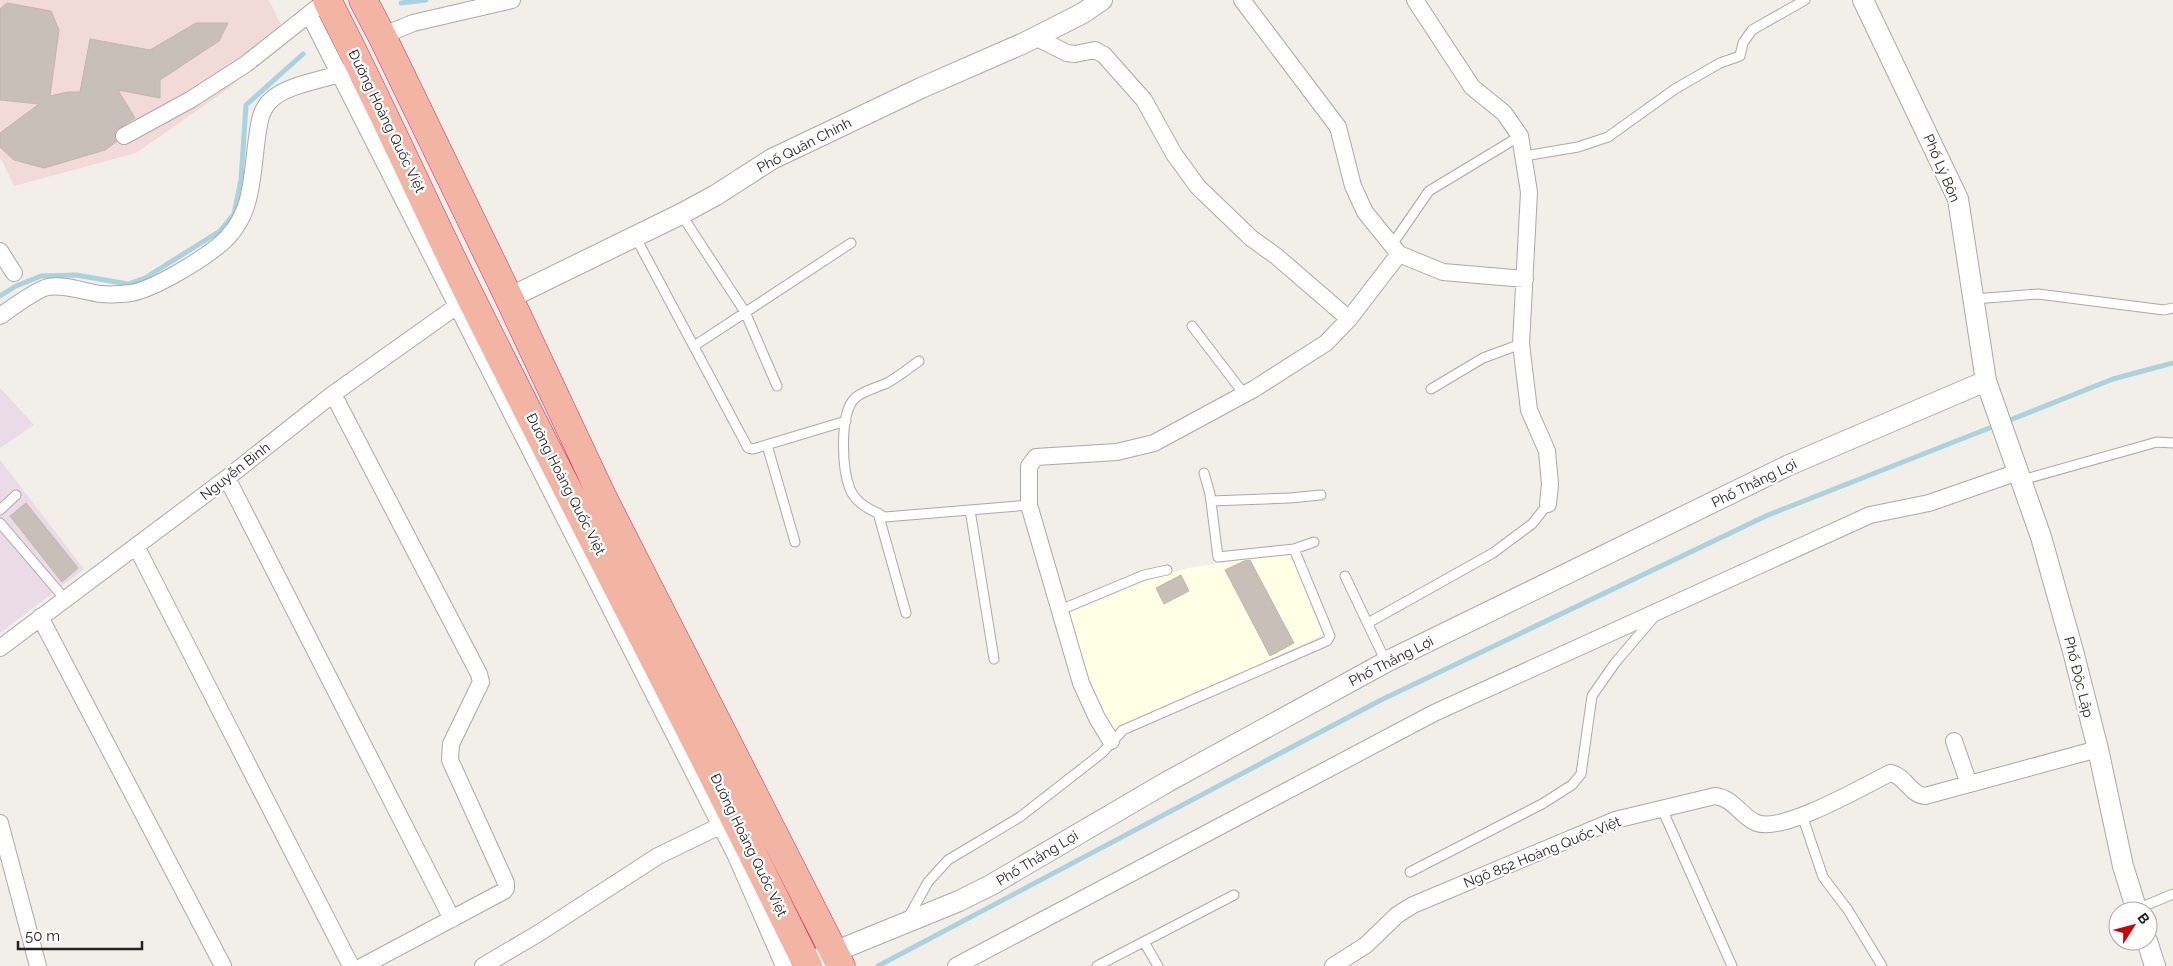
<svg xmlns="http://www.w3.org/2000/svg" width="2173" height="966" font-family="Raleway,sans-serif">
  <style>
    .commercial { fill: #f2dad9 }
    .industrial { fill: #ebdbe8 }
    .education { fill: #ffffe5 }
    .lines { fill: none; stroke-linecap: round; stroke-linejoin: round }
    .stream { stroke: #aad3df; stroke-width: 5 }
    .building { fill: #c7bfb8; stroke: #c4b6ab }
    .service-casing { stroke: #a9a9a9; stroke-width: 11 }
    .minor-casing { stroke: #a9a9a9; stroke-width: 18 }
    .tertiary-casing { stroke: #a9a9a9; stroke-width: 22 }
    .trunk-casing { stroke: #dc2a67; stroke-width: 29 }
    .service { stroke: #fff; stroke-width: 9 }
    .minor { stroke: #fff; stroke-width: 16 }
    .tertiary { stroke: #fff; stroke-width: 20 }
    .trunk { stroke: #f2b4a3; stroke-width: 28 }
    .labels { text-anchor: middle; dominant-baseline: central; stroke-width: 4.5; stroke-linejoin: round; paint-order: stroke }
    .street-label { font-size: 14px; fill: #222; stroke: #fff }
  </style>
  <rect width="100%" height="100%" fill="#f2efe9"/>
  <path class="commercial" d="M 0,0 L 269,0 L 282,27 L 231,87 L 136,153 L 14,186 L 0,157 Z"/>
  <path class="industrial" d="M 0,388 L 34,425 L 0,448 Z
    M 0,460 L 84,569 L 0,633 Z"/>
  <path class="education" d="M 1290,552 L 1322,633 L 1318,637 L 1113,730 L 1106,726 L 1067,614 L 1144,582 L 1188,568 Z"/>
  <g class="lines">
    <path class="stream" d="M 401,3 L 426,0
      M 0,296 L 16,286 L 41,276 L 76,275 L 128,284 L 145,278 L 220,231 L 234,214 L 241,180 L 246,105 L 303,54
      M 2005,422 L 2113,379 L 2173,363
      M 878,966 L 1381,700 L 1768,515 L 1997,425"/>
  </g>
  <path class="building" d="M 7,3 L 51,11 L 59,30 L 50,96 L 67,92 L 80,92 L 90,39 L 150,50 L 196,23 L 228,23 L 219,41 L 160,80 L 160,98 L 118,90 L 135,118 L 116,130 L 114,136 L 116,142 L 105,150 L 44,168 L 14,160 L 0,147 L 0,133 L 39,104 L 0,100 L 0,9 Z
    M 26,503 L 78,568 L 62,582 L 10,516 Z
    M 1250,560 L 1294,643 L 1270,656 L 1225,570 L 1244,561 Z
    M 1181,575 L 1189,591 L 1164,604 L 1156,588 Z"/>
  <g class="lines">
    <g class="service-casing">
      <path id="service" d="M 1524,156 L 1578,147 L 1608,137 L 1675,89 L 1720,63 L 1740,56 L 1743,43 L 1752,30 L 1805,0
        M 681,214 L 745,312 L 777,386
        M 636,238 L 748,448 L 753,449 L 846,421
        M 1391,246 L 1429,191 L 1520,136
        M 1974,299 L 2038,294 L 2164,310 L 2173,308
        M 1192,326 L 1244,394
        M 694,346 L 851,243
        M 919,361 C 909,368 898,377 887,383 C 878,387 863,391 855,398 C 839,414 842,469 850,489 C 856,504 871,510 885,517 L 1029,505
        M 1431,389 L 1483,358 L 1521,344
        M 767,445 L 795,542
        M 1204,473 L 1210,494 L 1218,557 L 1294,549 L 1314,542
        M 2022,480 L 2157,442 L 2173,443
        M 1211,501 L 1290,498 L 1321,495
        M 0,510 L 16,495
        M 970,510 L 994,659
        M 878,513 L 906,613
        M 0,523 L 65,599
        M 1345,576 L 1386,662
        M 1060,610 L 1144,575 L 1167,570
        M 1368,623 L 1493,553 L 1532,524 L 1548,504
        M 1662,809 L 1732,966
        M 1802,815 L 1823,877 L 1848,910 L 1882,966
        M 1410,872 L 1542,804 L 1572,785 L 1581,774 L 1592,696 L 1615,663 L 1655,616
        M 2137,909 L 2173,894
        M 908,918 L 928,882 L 948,860 L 1020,817 L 1102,753 L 1123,730 L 1327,641 L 1330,636 L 1294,549
        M 1144,942 L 1158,966
        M 1097,966 L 1234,895"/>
    </g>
    <g class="minor-casing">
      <path id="minor" d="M 1242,0 L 1338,127 L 1353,186 L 1365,212 L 1399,254 L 1443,272 L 1525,279
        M 1415,0 L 1472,87 L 1504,113 L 1520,136 L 1529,192 L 1521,344 L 1529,410 L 1547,451 L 1550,484 L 1548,504
        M 309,14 L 736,856 L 784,966
        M 382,36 L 413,23 L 512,0
        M 1035,37 L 1067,53 L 1075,54 L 1095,50 L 1104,55 L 1144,100 L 1174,154 L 1198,187 L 1251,238 L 1276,256 L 1349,319
        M 124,136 L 190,100 L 246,64 L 318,7
        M 0,251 L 14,273
        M 0,316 C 10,309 37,289 48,287 C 66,284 84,292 101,294 C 109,295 122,294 131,293 C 154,289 198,262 217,247 C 254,218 251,180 257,138 C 259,124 260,110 271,100 C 287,84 325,80 348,71
        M 333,394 L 479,674 L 481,682 L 451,744 L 450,760 L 506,883 L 506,888 L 504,891 L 363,966
        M 227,478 L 452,919
        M 136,546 L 351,966
        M 40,617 L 223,966
        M 0,648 L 227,478 L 333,394 L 464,301
        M 1111,741 L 1097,718 L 1081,683 L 1029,505 L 1029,466 L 1036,457 L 1117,452 L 1154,443 L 1254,389 L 1326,343 L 1349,319 L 1399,254
        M 1954,741 L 1969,784
        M 0,823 L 38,966
        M 483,966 L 539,933 L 658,856 L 730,821
        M 956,966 L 1434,713 L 1870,515 L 1929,503 L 2018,472
        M 1333,966 L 1366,945 L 1397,915 L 1413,905 L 1615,820 L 1715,796 C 1734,798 1741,817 1757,823 C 1783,833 1864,786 1890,773 C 1905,775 1910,795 1925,796 L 2098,749"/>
    </g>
    <g class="tertiary-casing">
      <path id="tertiary" d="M 1863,0 L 1958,199 L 1986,381 L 2041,537 L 2073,651 L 2098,749 L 2123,866 L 2137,911
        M 509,298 L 681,214 L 716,195 L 772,159 L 921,88 L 1024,43 L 1083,13 L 1102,0
        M 2147,941 L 2155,966
        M 807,963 L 959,901 L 991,885 L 1167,782 L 1386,662 L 1787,466 L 1986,381"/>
    </g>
    <g class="trunk-casing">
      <path id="trunk" d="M 327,0 C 378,98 422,199 471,298 C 582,521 699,742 808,966
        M 363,0 L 382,36 L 509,298 L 602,496 L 841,966"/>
    </g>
    <use href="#service" class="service"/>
    <use href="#minor" class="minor"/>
    <use href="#tertiary" class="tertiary"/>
    <use href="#trunk" class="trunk"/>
  </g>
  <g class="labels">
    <g class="street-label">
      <text transform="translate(387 121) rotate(64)">Đường Hoàng Quốc Việt</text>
      <text transform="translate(804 145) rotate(-27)">Phố Quân Chính</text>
      <text transform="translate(1942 168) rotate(67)">Phố Lý Bôn</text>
      <text transform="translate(235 471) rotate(-38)">Nguyễn Bình</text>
      <text transform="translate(1754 483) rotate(-26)">Phố Thắng Lợi</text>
      <text transform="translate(566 484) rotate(63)">Đường Hoàng Quốc Việt</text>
      <text transform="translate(1391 661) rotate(-27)">Phố Thắng Lợi</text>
      <text transform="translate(2079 677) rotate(76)">Phố Độc Lập</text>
      <text transform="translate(749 845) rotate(64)">Đường Hoàng Quốc Việt</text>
      <text transform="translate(1542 852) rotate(-22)">Ngõ 852 Hoàng Quốc Việt</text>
      <text transform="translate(1037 858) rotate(-31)">Phố Thắng Lợi</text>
    </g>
  </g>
  <g transform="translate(2133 926) rotate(54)"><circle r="24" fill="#ffffff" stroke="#a7a7a7"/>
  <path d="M0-4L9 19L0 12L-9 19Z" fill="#d40000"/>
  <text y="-8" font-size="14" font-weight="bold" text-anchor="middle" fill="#222222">B</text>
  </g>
  <path d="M18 941v8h124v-8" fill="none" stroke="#222222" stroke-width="2.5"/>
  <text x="25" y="941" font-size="15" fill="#222222" stroke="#ffffff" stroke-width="4" paint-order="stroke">50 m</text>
</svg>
